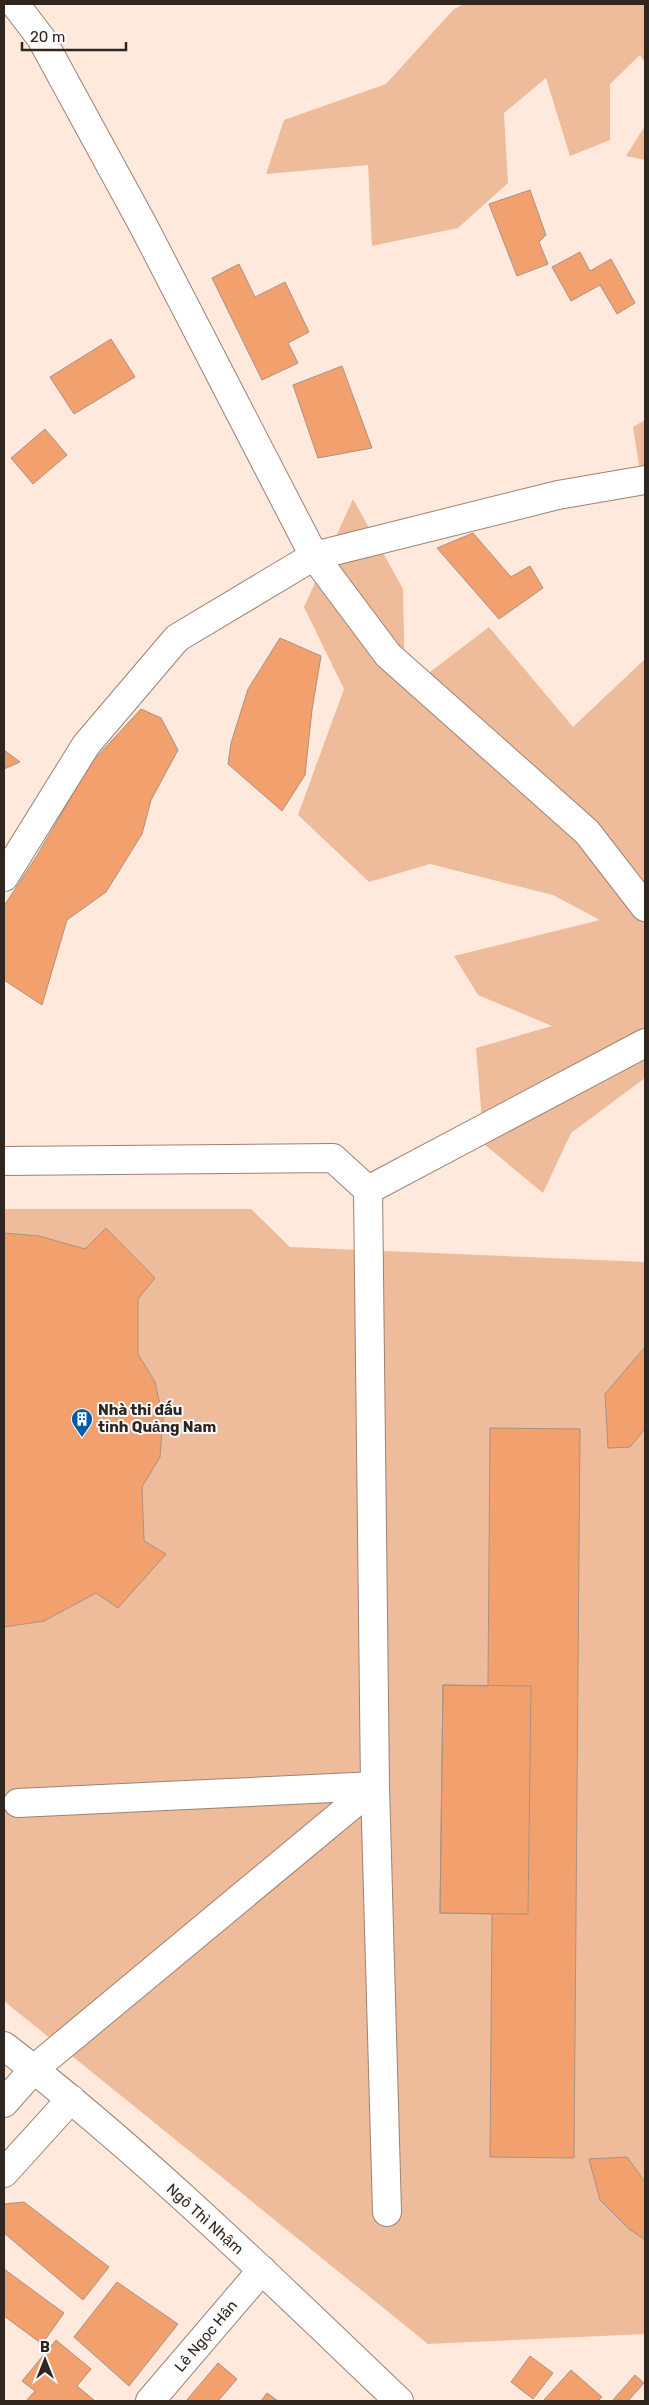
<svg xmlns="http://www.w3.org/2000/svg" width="649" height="2405" font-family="Rubik,sans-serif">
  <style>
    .green { fill: #eebb9b }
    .building { fill: #f2a16e; stroke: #aa9283 }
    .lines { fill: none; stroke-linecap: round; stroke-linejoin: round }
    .minor-casing { stroke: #9b8374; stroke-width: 30 }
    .minor { stroke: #fff; stroke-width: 28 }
    .labels { text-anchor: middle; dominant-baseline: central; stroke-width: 4; stroke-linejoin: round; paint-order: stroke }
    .poi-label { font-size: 15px; font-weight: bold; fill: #302620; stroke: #fbfbfb; text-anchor: start }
    .street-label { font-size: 15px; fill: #302620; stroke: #fbfbfb }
  </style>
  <rect width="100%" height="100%" fill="#ffe9dc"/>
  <path class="green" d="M 464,4 L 645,4 L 645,63 L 640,55 L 610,84 L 610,140 L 570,156 L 546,78 L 504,113 L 508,183 L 458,228 L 372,246 L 368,165 L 266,174 L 284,120 L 386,84 L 454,9 Z
    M 645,126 L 645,160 L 626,156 Z
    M 645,420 L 645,496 L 644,496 L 633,427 Z
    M 353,499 L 403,589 L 405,691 L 489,627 L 573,727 L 645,659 L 645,1078 L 571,1133 L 543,1193 L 484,1144 L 476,1048 L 552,1026 L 478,995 L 454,956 L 600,920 L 553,895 L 430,864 L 369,882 L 298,815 L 344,689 L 304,607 Z
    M 4,1209 L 251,1209 L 290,1247 L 645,1262 L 645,2334 L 428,2344 L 4,2001 Z"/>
  <path class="building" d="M 530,190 L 546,235 L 539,242 L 548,264 L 517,276 L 489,204 Z
    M 580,252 L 590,271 L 611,259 L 635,303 L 617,314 L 600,285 L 571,301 L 552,267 Z
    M 239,264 L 255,297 L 285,282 L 309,332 L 288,343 L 298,363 L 262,380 L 212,278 Z
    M 111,339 L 135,377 L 74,414 L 50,377 Z
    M 342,366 L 372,448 L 318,458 L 293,385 Z
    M 45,429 L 67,455 L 33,484 L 11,458 Z
    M 473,533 L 511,577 L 530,566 L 543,588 L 499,619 L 437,548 Z
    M 280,638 L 321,656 L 312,710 L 305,775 L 282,811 L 228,764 L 231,743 L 248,689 Z
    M 141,709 L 161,718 L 178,750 L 151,800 L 142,834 L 106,892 L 67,920 L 42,1005 L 4,980 L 4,906 L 38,854 L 91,763 Z
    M 4,750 L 20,762 L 4,769 Z
    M 106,1228 L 155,1278 L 138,1299 L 138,1354 L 155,1382 L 163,1419 L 160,1457 L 142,1487 L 144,1541 L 166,1554 L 118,1608 L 96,1593 L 44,1621 L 4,1627 L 4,1233 L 39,1236 L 85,1249 Z
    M 645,1347 L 645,1429 L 630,1447 L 608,1448 L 605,1394 Z
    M 490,1428 L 580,1429 L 574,2158 L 490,2157 L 492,1914 L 440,1913 L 443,1685 L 488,1686 Z
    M 443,1685 L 531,1686 L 528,1914 L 440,1913 Z
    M 627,2157 L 645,2182 L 645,2240 L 629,2229 L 600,2200 L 589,2159 Z
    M 24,2202 L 109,2267 L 83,2300 L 4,2233 L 4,2204 Z
    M 4,2269 L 64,2313 L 42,2344 L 4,2316 Z
    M 117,2282 L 178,2324 L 129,2386 L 74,2337 Z
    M 56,2340 L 91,2369 L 77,2386 L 95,2401 L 26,2401 L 35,2391 L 22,2381 Z
    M 530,2356 L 553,2373 L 533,2399 L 511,2382 Z
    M 218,2363 L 237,2379 L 218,2401 L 186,2401 Z
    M 571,2370 L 602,2397 L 598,2401 L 543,2401 Z
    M 635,2375 L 644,2383 L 628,2401 L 612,2401 Z
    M 267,2393 L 278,2401 L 261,2401 Z"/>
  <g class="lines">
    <g class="minor-casing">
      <path id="minor" d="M 15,4 L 41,38 L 143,225 L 314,556 L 558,495 L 645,480
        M 4,877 L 86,745 L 177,638 L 314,556 L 388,655 L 587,832 L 645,907
        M 4,1161 L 333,1158 L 368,1190 L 375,1786 L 34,2069 L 4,2103
        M 368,1190 L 645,1043
        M 18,1803 L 375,1786 L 387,2212
        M 4,2046 C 144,2154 271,2279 399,2401
        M 4,2173 L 71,2099
        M 150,2401 L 262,2270"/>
    </g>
    <use href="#minor" class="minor"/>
  </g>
  <defs>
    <g id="building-pin" transform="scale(1.125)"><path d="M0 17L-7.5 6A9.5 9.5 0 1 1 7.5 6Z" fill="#005ba9" stroke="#fbfbfb"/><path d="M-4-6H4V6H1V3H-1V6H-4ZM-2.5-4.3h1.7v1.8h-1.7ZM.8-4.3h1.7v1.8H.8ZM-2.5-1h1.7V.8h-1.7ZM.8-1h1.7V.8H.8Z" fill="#fff"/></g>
  </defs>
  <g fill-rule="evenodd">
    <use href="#building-pin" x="82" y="1419"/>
  </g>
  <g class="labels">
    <g class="poi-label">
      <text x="98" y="1410">Nhà thi đấu<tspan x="98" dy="17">tỉnh Quảng Nam</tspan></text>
    </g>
    <g class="street-label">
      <text transform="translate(205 2219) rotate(42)">Ngô Thì Nhậm</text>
      <text transform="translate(206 2336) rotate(-50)">Lê Ngọc Hân</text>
    </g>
  </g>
  <rect width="649" height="2405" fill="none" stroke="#302620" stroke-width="10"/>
  <g transform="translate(45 2360)" stroke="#fbfbfb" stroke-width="4" paint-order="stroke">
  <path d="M0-4L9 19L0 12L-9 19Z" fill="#302620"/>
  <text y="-8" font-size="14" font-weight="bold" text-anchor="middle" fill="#302620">B</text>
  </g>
  <path d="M22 42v8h104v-8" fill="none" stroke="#302620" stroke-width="2.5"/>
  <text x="30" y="42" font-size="15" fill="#302620" stroke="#fbfbfb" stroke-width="4" paint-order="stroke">20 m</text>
</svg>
